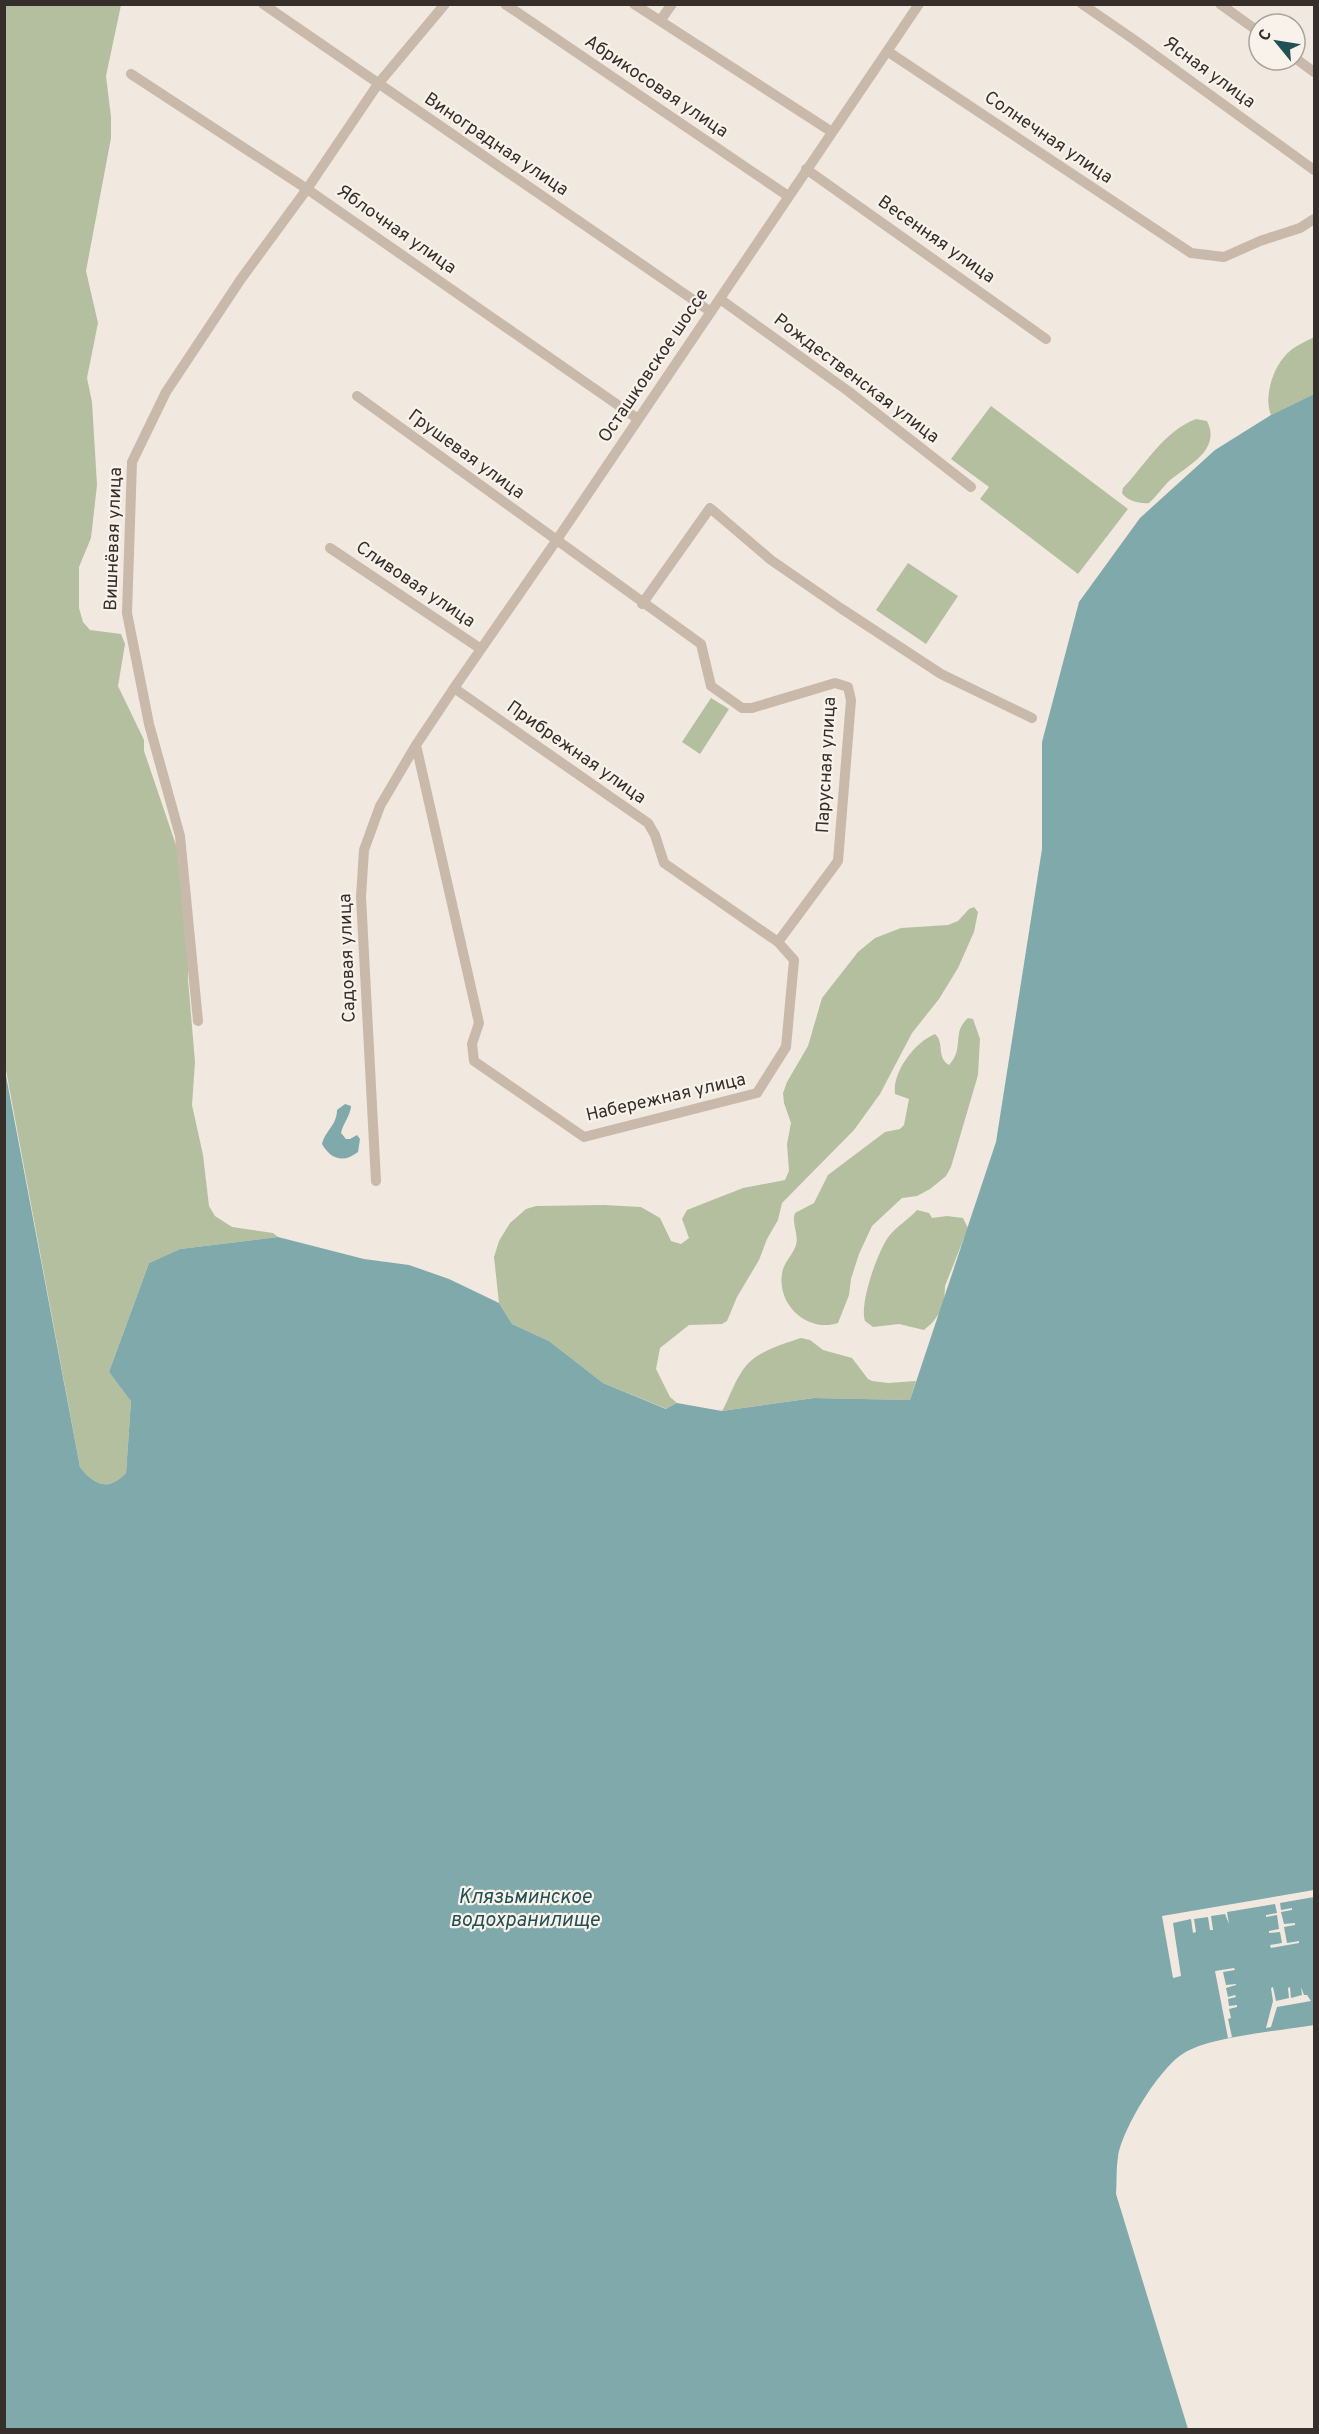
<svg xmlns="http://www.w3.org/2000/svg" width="1319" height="2434" font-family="Overpass,sans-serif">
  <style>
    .green { fill: #b4bfa0 }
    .water { fill: #80a9ac }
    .pier { fill: #f1e8df }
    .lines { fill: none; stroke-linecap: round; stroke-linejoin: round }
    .minor { stroke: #c8b9ab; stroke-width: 10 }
    .labels { text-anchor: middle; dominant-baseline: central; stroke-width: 4.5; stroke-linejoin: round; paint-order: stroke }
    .street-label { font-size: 18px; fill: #362e2a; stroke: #f9f2eb }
    .water-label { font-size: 20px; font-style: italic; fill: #225155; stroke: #f9f2eb }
  </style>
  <rect width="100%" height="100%" fill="#f1e8df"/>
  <path class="green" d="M 4,5 L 121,5 L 106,76 L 111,117 L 111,138 L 86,271 L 98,323 L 87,378 L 92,402 L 97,485 L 91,538 L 79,567 L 79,608 L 83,622 L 90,630 L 121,634 L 125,644 L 118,686 L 144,740 L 144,751 L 178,851 L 189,947 L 188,979 L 195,1062 L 192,1105 L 203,1155 L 209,1206 L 215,1216 L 232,1227 L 273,1233 L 278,1237 L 180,1249 L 149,1263 L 109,1372 L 131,1400 L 126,1473 C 108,1492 94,1485 80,1467 L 5,1065 Z
    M 1314,337 L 1314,394 L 1271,415 C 1263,396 1274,364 1290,351 C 1297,345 1307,341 1314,337 Z
    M 991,406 L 1128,509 L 1078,574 L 980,499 L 989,487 L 951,459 Z
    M 1196,419 L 1207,421 C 1222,451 1186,466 1168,482 C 1161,489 1156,497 1149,503 C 1140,504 1127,501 1122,493 L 1123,488 C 1146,464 1164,431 1196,419 Z
    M 908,563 L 958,596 L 926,644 L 876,610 Z
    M 711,698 L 729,709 L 700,754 L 682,742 Z
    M 974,907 L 978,912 L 974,932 L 958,968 L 939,999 L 912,1033 L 880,1094 L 854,1130 L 782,1203 L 778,1220 L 767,1239 L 759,1260 L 737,1297 L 727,1321 L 722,1324 L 689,1325 L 660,1348 L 656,1369 L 670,1397 L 677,1403 L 667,1409 L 603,1383 L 549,1341 L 512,1324 L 499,1303 L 494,1257 L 499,1241 L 510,1223 L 526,1209 L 536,1206 L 604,1205 L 641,1207 L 660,1218 L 671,1241 L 681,1244 L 689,1238 L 682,1219 L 687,1210 L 743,1188 L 785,1180 L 789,1171 L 787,1144 L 791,1123 L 784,1103 L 783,1093 L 787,1082 L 808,1046 L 822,998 L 858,952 L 875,938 L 901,928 L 948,925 L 958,921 L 969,909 Z
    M 968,1018 L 973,1019 L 980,1039 L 978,1075 L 951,1167 L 946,1176 L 930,1189 L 917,1196 L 902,1198 L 872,1226 L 859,1254 L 851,1279 L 849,1295 L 838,1323 C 808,1333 777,1305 782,1274 C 783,1263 793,1255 796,1245 C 799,1234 791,1223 795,1213 L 814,1203 L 828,1175 L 885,1132 L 900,1129 L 904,1125 L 909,1099 L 895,1094 C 892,1072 915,1042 935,1034 C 945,1043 936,1057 949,1065 C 965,1048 951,1033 968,1018 Z
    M 917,1210 L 929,1213 L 932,1218 L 947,1216 L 963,1218 L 968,1228 L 945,1286 L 944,1307 L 932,1323 L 924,1330 L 899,1324 L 873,1327 L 865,1321 C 859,1303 878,1251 889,1236 C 897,1226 909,1219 917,1210 Z
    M 801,1338 L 810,1340 L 823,1350 L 852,1358 L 868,1379 L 872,1381 L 888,1383 L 916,1381 L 910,1400 L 814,1398 L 722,1411 C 729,1399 733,1385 741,1373 C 753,1352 780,1345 801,1338 Z"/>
  <path class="water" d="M 1314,394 L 1314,2025 C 1280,2031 1212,2036 1184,2053 C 1160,2067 1122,2129 1118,2157 C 1116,2169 1117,2181 1116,2194 L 1188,2429 L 5,2429 L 4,1065 L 80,1467 C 94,1485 108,1492 126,1473 L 131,1401 L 109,1372 L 149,1263 L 180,1249 L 278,1237 L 364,1259 L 409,1265 L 449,1279 L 499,1303 L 512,1324 L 549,1341 L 603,1383 L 666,1409 L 677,1403 L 722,1411 L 814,1398 L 910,1400 L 996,1142 L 1042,849 L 1042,742 L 1079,602 L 1140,518 L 1215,450 L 1271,415 Z
    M 345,1104 L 351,1106 C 351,1114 343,1124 341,1133 L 346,1139 L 350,1139 L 357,1135 L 360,1139 L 358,1152 C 344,1163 331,1160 322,1144 C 325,1131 337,1125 337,1110 Z"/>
  <path class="pier" d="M 1314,1890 L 1314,1897 L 1280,1903 L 1281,1910 L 1292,1908 L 1292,1910 L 1281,1912 L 1284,1924 L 1295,1923 L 1295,1925 L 1284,1927 L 1287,1943 L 1299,1941 L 1299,1943 L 1271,1948 L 1270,1945 L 1282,1943 L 1280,1932 L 1269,1933 L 1269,1931 L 1279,1929 L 1277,1915 L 1266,1917 L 1266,1915 L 1277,1913 L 1275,1904 L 1227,1912 L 1229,1924 L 1225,1914 L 1211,1916 L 1213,1930 L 1210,1930 L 1208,1917 L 1194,1919 L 1196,1932 L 1193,1933 L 1191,1919 L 1173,1923 L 1181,1976 L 1173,1978 L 1162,1916 Z
    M 1234,1968 L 1235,1970 L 1223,1972 L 1226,1985 L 1236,1984 L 1236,1985 L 1226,1988 L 1228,1997 L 1235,1995 L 1236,1997 L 1228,1999 L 1229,2006 L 1237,2005 L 1237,2007 L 1229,2009 L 1231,2018 L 1228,2019 L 1232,2037 L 1228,2038 L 1215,1971 Z
    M 1273,1987 L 1276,2001 L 1289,1998 L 1288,1988 L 1290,1987 L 1291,1998 L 1302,1995 L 1301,1987 L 1304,1995 L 1307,1995 L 1311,2001 L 1277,2007 L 1271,2027 L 1266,2028 L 1273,2001 L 1271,1988 Z"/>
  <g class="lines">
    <path class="minor" d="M 263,4 L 711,312
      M 505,4 L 788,196
      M 634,4 L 832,132
      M 1082,4 L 1133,39 L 1314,170
      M 1220,4 L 1259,32
      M 660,21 L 672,4
      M 887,51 L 1191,253 L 1224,257 L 1260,241 L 1300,228 L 1314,219
      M 1295,58 L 1314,72
      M 131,74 L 307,189 L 638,419
      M 806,169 L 1046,339
      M 720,299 L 848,391 L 971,487
      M 357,396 L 701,644 L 711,686 L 742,708 L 752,708 L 835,683 L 848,687 L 851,700 L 838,861 L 778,942
      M 330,548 L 481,649
      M 642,604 L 710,508 L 771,560 L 842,609 L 941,674 L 1032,718
      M 416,745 L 479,1023 L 472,1044 L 474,1061 L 584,1137 L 757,1093 L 786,1047 L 794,960 L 778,942 L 664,863 L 655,835 L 648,823 L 454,688
      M 198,1021 L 180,836 L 149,724 L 127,613 L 132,462 L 166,392 L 241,279 L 307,189 L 378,84 L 445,4
      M 376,1181 L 361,897 L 364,850 L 380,806 L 416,745 L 454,688 L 556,541 L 919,4"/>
  </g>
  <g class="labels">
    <g class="street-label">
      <text transform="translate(1209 73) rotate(36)">Ясная улица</text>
      <text transform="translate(656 87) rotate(34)">Абрикосовая улица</text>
      <text transform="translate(1048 138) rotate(34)">Солнечная улица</text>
      <text transform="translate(496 145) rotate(34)">Виноградная улица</text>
      <text transform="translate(396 230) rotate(35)">Яблочная улица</text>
      <text transform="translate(936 240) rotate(35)">Весенняя улица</text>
      <text transform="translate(654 366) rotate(-56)">Осташковское шоссе</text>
      <text transform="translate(856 379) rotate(37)">Рождественская улица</text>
      <text transform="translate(466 455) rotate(36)">Грушевая улица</text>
      <text transform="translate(114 539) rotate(-88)">Вишнёвая улица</text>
      <text transform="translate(415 585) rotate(34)">Сливовая улица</text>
      <text transform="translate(576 753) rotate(35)">Прибрежная улица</text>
      <text transform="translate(827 765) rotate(-87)">Парусная улица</text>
      <text transform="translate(348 958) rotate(-92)">Садовая улица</text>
      <text transform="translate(666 1098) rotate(-13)">Набережная улица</text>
    </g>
    <g class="water-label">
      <text x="525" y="1898">Клязьминское<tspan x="525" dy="23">водохранилище</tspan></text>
    </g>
  </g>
  <rect width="1319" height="2434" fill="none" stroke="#362e2a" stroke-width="12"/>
  <g transform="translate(1277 42) rotate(300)"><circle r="28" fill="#f9f2eb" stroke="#aba49e" stroke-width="1.5"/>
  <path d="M0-4.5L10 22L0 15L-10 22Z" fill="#225155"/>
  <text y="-9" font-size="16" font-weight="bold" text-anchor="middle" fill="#362e2a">С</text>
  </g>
</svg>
